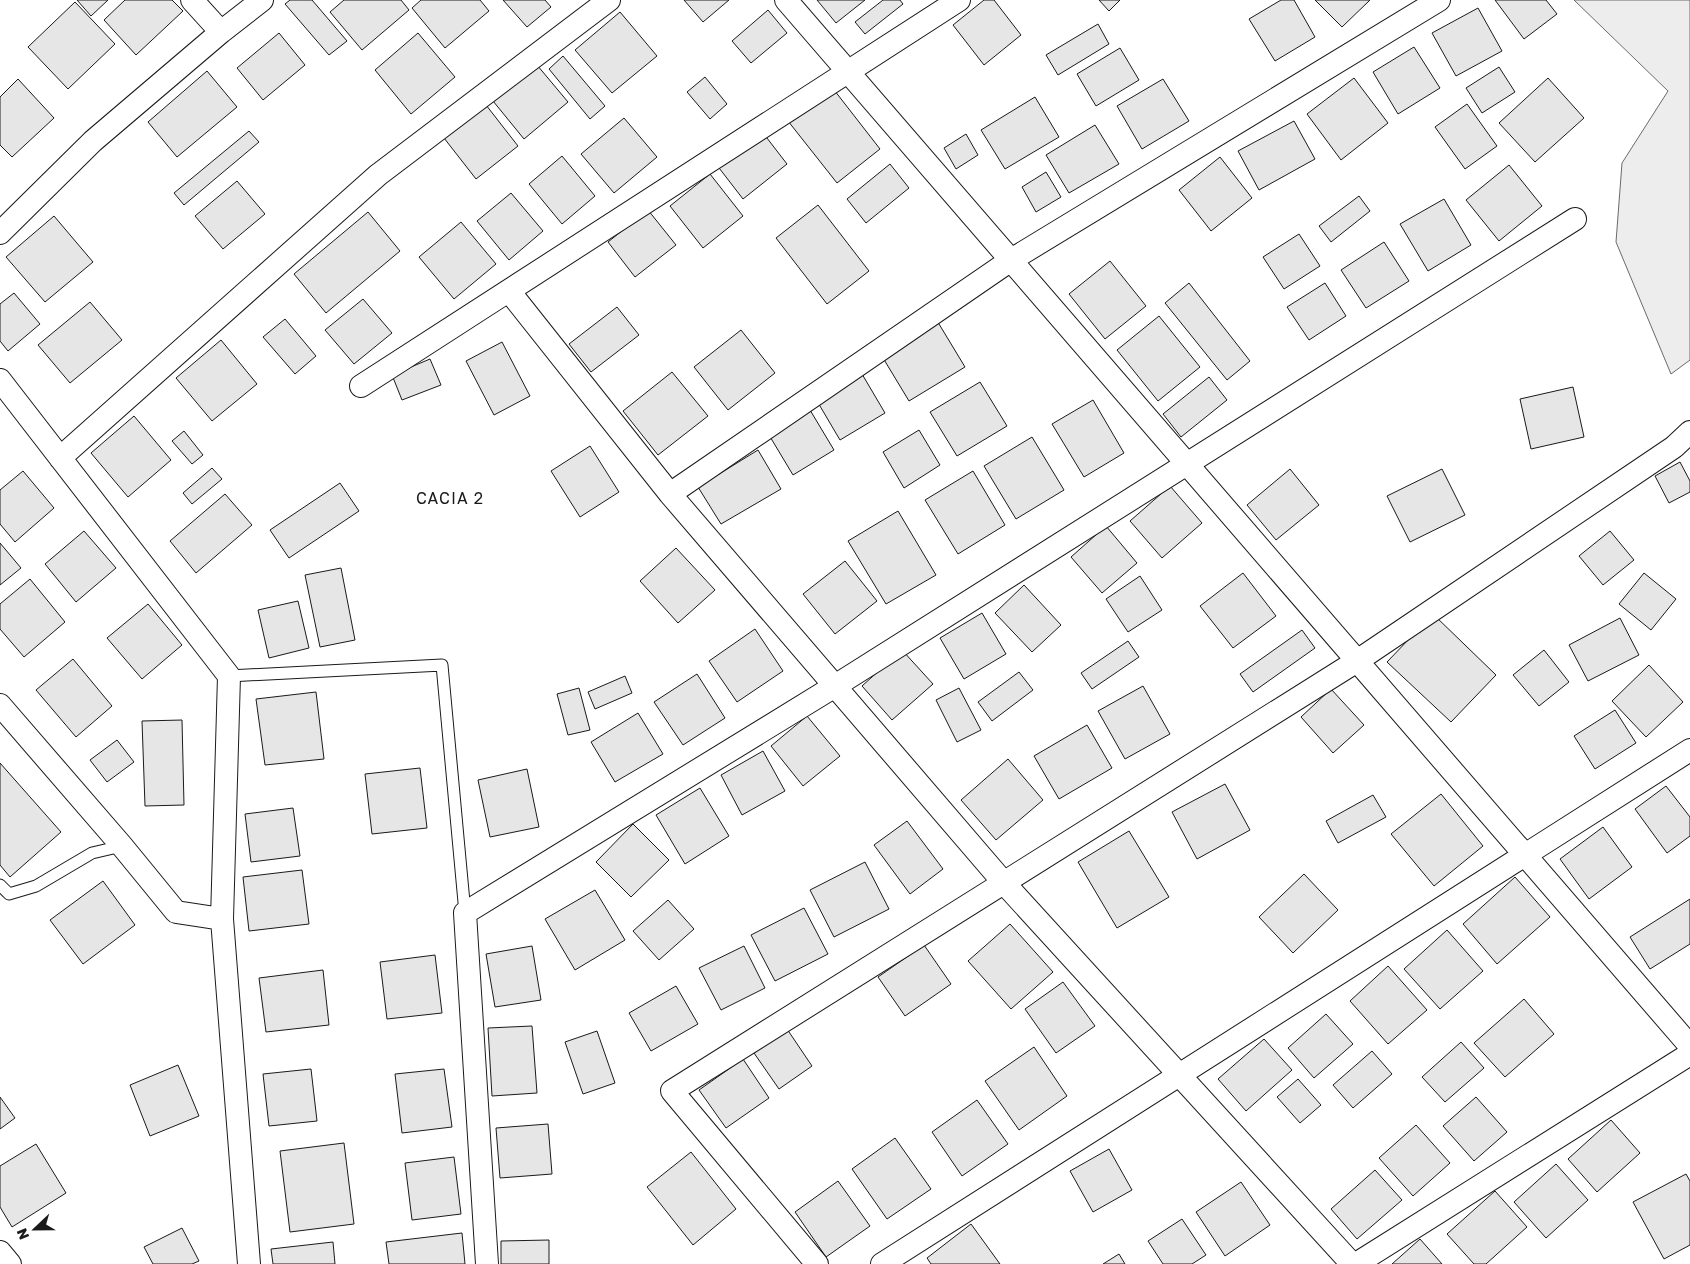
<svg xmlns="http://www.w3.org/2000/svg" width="1690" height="1264" font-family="'Golos Text',sans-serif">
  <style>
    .built { fill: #ededed; stroke: #6a6a6a }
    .building { fill: #e6e6e6; stroke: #1a1a1a }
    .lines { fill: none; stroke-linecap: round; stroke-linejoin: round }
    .service-casing { stroke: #1a1a1a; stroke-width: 13 }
    .minor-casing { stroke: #1a1a1a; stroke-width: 24 }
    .service { stroke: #fff; stroke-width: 11 }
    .minor { stroke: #fff; stroke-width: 22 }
    .labels { text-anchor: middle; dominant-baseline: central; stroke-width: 4; stroke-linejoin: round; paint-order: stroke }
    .quarter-label { font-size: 16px; letter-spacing: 1px; fill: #1a1a1a; stroke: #fff }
  </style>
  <rect width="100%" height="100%" fill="#fff"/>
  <path class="built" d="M 1574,0 L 1690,0 L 1690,360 L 1671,374 L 1616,242 L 1622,163 L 1668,91 Z"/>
  <path class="building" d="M 77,0 L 108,0 L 91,16 Z
    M 125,0 L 172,0 L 183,11 L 136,55 L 104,20 Z
    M 290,0 L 312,0 L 347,41 L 329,55 L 285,4 Z
    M 344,0 L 401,0 L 409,10 L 362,50 L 330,12 Z
    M 421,0 L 480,0 L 489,11 L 445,48 L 412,8 Z
    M 503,0 L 545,0 L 551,7 L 527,27 Z
    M 684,0 L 729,0 L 703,22 Z
    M 817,0 L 865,0 L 836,23 Z
    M 883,0 L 900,0 L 903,4 L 865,34 L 855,22 Z
    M 984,0 L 994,0 L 1021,35 L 984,65 L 953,25 Z
    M 1099,0 L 1120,0 L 1109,11 Z
    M 1281,0 L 1294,0 L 1315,37 L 1275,61 L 1249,19 Z
    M 1315,0 L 1370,0 L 1342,27 Z
    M 1495,0 L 1546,0 L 1557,14 L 1524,39 Z
    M 75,2 L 115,44 L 68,89 L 28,47 Z
    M 1478,8 L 1502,51 L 1456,76 L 1432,33 Z
    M 768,10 L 787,33 L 751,63 L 732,41 Z
    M 620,12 L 657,56 L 612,93 L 575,50 Z
    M 1098,24 L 1109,44 L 1058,75 L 1046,55 Z
    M 279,33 L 305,65 L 263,100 L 237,68 Z
    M 418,33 L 455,77 L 411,114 L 375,70 Z
    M 1414,47 L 1440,88 L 1398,114 L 1373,72 Z
    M 1120,48 L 1139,80 L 1096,106 L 1077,74 Z
    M 563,56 L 605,106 L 590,119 L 549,69 Z
    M 537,65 L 568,102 L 524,139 L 493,101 Z
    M 1499,67 L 1515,92 L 1482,113 L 1466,88 Z
    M 207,71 L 237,107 L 177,157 L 148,122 Z
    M 705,77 L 727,104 L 710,119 L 687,92 Z
    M 1354,78 L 1388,123 L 1341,160 L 1307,114 Z
    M 1548,78 L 1584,118 L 1535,162 L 1499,123 Z
    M 18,79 L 54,118 L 12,157 L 0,145 L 0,97 Z
    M 1163,79 L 1189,121 L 1142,149 L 1117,106 Z
    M 831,86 L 880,149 L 837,183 L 788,121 Z
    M 1035,97 L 1059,137 L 1005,169 L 981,130 Z
    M 1467,104 L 1497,146 L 1465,169 L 1435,127 Z
    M 486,105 L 518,146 L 476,179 L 444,138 Z
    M 624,118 L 657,157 L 614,193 L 581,154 Z
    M 1294,121 L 1315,159 L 1259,190 L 1238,151 Z
    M 1095,125 L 1119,164 L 1069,193 L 1046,155 Z
    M 760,129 L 787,164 L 743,199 L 716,164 Z
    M 249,131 L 259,142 L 184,205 L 174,193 Z
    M 966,134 L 978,155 L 956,169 L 944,148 Z
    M 562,156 L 595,196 L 562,224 L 529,184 Z
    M 1220,157 L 1252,198 L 1211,231 L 1179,190 Z
    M 890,164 L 909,188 L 866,223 L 847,199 Z
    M 1509,165 L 1542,206 L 1499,241 L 1466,200 Z
    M 1046,172 L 1061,197 L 1036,212 L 1022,187 Z
    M 710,174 L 743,216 L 703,248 L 670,206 Z
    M 237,181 L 265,214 L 223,249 L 195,216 Z
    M 511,193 L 543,231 L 509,260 L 477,221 Z
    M 1359,196 L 1370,211 L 1331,242 L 1319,226 Z
    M 1444,199 L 1471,245 L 1428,271 L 1400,224 Z
    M 818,205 L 869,271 L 827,304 L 776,238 Z
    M 648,210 L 676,245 L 635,277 L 608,242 Z
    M 368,212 L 400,251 L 326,313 L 294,274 Z
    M 54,216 L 93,262 L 45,302 L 6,257 Z
    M 461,222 L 496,264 L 454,299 L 419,257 Z
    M 1299,234 L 1320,266 L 1284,289 L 1263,257 Z
    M 1384,242 L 1409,281 L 1366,308 L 1341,270 Z
    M 1110,261 L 1146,306 L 1105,339 L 1069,294 Z
    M 1189,283 L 1250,361 L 1227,380 L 1165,303 Z
    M 1325,283 L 1346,316 L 1309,340 L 1287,307 Z
    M 14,293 L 40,324 L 8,351 L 0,341 L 0,304 Z
    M 363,299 L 392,333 L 354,364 L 325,330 Z
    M 90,302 L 122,340 L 70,383 L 38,345 Z
    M 617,307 L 639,335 L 591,372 L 569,344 Z
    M 1159,316 L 1200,367 L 1158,401 L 1117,350 Z
    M 285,319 L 316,356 L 295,374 L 263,337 Z
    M 936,319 L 965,367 L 909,401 L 880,353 Z
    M 741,330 L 775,373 L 728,410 L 694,367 Z
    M 221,340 L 257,384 L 212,421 L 176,378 Z
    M 502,342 L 530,396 L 494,415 L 466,361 Z
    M 430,359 L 441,385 L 402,400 L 392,375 Z
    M 672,372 L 708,416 L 658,455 L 623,411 Z
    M 862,374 L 885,413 L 840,440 L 817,401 Z
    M 1209,377 L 1227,400 L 1181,437 L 1163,414 Z
    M 980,382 L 1007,426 L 957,456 L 930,412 Z
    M 1573,387 L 1584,437 L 1531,449 L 1520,399 Z
    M 1093,400 L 1124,453 L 1084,477 L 1052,424 Z
    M 810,410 L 834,450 L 793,475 L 769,435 Z
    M 134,416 L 171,460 L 128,497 L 91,453 Z
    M 919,430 L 940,465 L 904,488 L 883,452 Z
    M 184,431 L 203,455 L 192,464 L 172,441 Z
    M 1032,437 L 1064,490 L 1016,519 L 984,466 Z
    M 590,446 L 619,492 L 580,517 L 551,471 Z
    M 758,450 L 781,489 L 721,524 L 698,487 Z
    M 1680,462 L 1690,481 L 1690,492 L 1669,503 L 1655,476 Z
    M 212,468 L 222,479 L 192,504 L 183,493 Z
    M 1290,469 L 1319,505 L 1276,540 L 1247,505 Z
    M 1442,469 L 1465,515 L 1410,542 L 1387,496 Z
    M 23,471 L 54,508 L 15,542 L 0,524 L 0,490 Z
    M 973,471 L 1005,525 L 958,554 L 925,500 Z
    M 340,483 L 359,511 L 289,558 L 270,530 Z
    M 1170,486 L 1202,523 L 1162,558 L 1130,521 Z
    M 225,494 L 252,525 L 196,573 L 170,541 Z
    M 898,511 L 936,575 L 886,604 L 848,541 Z
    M 1106,526 L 1137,563 L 1102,593 L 1071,557 Z
    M 84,531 L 116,568 L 76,602 L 45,564 Z
    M 1610,531 L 1634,560 L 1603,585 L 1579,556 Z
    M 0,543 L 21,568 L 0,585 Z
    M 676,548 L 715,590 L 678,623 L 640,581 Z
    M 845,561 L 877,601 L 835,634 L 803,594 Z
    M 341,568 L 355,640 L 320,647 L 305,575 Z
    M 1243,573 L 1276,616 L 1233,648 L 1200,606 Z
    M 1644,573 L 1676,599 L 1651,630 L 1619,604 Z
    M 1140,576 L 1162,610 L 1128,632 L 1106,599 Z
    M 30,579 L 65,622 L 24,657 L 0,629 L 0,604 Z
    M 1024,585 L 1061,625 L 1032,652 L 995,613 Z
    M 298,601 L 309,648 L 269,658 L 258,610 Z
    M 148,604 L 182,645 L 142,679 L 107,638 Z
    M 982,613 L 1006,654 L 964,679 L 940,638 Z
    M 1433,614 L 1496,675 L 1451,722 L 1387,662 Z
    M 1620,618 L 1639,655 L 1588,681 L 1569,645 Z
    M 755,629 L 783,671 L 737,702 L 709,661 Z
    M 1302,630 L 1315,648 L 1253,692 L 1240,674 Z
    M 1128,641 L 1139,657 L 1092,689 L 1081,673 Z
    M 902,650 L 933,684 L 892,720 L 862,686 Z
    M 1544,650 L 1569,682 L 1539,706 L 1513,675 Z
    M 73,659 L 112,706 L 76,737 L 36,690 Z
    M 1649,665 L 1683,702 L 1646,737 L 1612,701 Z
    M 1019,672 L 1033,690 L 992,721 L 978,702 Z
    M 697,674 L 725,718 L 683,745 L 654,702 Z
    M 625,676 L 632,693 L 595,709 L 588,692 Z
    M 1143,686 L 1170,734 L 1125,759 L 1098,711 Z
    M 579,688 L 590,730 L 568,735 L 557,694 Z
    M 959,688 L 981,730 L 957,742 L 936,700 Z
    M 1331,689 L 1364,725 L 1333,753 L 1301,717 Z
    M 316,692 L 324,759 L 265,765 L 256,699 Z
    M 1615,710 L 1636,743 L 1595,769 L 1574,736 Z
    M 638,713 L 663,754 L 615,782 L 591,742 Z
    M 807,716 L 840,756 L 803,786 L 771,746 Z
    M 182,720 L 184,805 L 145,806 L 142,721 Z
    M 1087,725 L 1112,768 L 1059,799 L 1034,756 Z
    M 117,740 L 134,762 L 107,782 L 90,760 Z
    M 763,751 L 785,791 L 742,815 L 721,775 Z
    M 1008,759 L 1043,800 L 996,840 L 961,800 Z
    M 0,763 L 61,832 L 10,877 L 0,865 Z
    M 420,768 L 427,828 L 372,834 L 365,774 Z
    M 527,769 L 539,827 L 490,837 L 478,780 Z
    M 1225,784 L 1250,830 L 1197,859 L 1172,812 Z
    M 1666,786 L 1690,817 L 1690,836 L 1667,853 L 1635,809 Z
    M 700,788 L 729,836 L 685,864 L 656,815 Z
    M 1441,794 L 1483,846 L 1434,886 L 1391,834 Z
    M 1373,795 L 1386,817 L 1338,843 L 1326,821 Z
    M 293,808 L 300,856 L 251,862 L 245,814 Z
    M 907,821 L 943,869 L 910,894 L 874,845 Z
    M 633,824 L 669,860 L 631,897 L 596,862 Z
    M 1603,827 L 1632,867 L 1589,899 L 1560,859 Z
    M 1129,831 L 1169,897 L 1117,928 L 1078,862 Z
    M 865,862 L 889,909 L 834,937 L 810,890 Z
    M 302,870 L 309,924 L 249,931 L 243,877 Z
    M 1304,874 L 1338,910 L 1293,953 L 1259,917 Z
    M 1515,877 L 1550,917 L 1497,964 L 1463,924 Z
    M 103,881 L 135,925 L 83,964 L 50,920 Z
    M 595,890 L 625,940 L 575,970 L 545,919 Z
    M 1690,899 L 1690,944 L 1650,969 L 1630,937 Z
    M 668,900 L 694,929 L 659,960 L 633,931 Z
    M 804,908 L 828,954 L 775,981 L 751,935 Z
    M 1010,924 L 1053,972 L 1011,1009 L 968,961 Z
    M 1447,930 L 1483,971 L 1440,1009 L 1404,969 Z
    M 924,945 L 951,984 L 905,1016 L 878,977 Z
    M 532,946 L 541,1000 L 495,1007 L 486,954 Z
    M 744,946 L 765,988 L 721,1010 L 699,968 Z
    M 435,955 L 442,1013 L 387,1019 L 380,962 Z
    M 1388,966 L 1427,1010 L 1388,1044 L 1350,1001 Z
    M 323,970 L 329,1025 L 266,1032 L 259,978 Z
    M 1063,982 L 1095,1026 L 1056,1053 L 1025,1009 Z
    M 676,986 L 698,1024 L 651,1051 L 629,1013 Z
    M 1524,999 L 1554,1034 L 1505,1077 L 1474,1043 Z
    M 1326,1014 L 1353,1044 L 1314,1078 L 1288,1048 Z
    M 532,1026 L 537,1093 L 492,1096 L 488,1028 Z
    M 787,1029 L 812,1066 L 779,1089 L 754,1053 Z
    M 597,1031 L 615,1083 L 583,1094 L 565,1042 Z
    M 1264,1039 L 1292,1070 L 1246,1111 L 1218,1079 Z
    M 1461,1042 L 1484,1068 L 1445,1102 L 1422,1077 Z
    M 1034,1047 L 1067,1096 L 1019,1130 L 985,1081 Z
    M 1372,1051 L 1392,1074 L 1353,1108 L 1333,1085 Z
    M 743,1059 L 769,1098 L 726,1128 L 699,1090 Z
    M 178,1065 L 199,1116 L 150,1136 L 130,1085 Z
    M 311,1069 L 317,1121 L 269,1126 L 263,1074 Z
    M 444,1069 L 452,1127 L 402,1133 L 395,1074 Z
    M 1298,1079 L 1321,1105 L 1300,1123 L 1277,1097 Z
    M 0,1097 L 15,1118 L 0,1129 Z
    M 1476,1097 L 1507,1132 L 1474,1161 L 1443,1126 Z
    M 977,1100 L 1008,1144 L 962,1176 L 932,1132 Z
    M 1611,1120 L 1640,1153 L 1597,1192 L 1568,1159 Z
    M 548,1124 L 552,1174 L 500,1178 L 496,1128 Z
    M 1416,1125 L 1450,1163 L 1413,1196 L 1379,1158 Z
    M 895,1138 L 931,1189 L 887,1219 L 852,1169 Z
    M 344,1143 L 354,1224 L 290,1232 L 280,1151 Z
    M 36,1144 L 66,1193 L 12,1227 L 0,1207 L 0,1166 Z
    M 1109,1149 L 1132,1190 L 1093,1212 L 1070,1171 Z
    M 691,1152 L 736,1209 L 693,1245 L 647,1187 Z
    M 454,1157 L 461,1214 L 412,1220 L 405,1163 Z
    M 1556,1164 L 1588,1200 L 1546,1238 L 1514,1202 Z
    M 1375,1170 L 1402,1200 L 1357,1239 L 1331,1209 Z
    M 1686,1174 L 1690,1181 L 1690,1245 L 1664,1259 L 1633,1202 Z
    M 838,1181 L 870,1226 L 826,1257 L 795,1212 Z
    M 1241,1182 L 1270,1225 L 1225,1256 L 1196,1212 Z
    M 1495,1191 L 1527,1227 L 1486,1264 L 1474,1264 L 1447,1234 Z
    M 1182,1219 L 1206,1255 L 1192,1264 L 1163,1264 L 1148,1241 Z
    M 971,1224 L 1000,1264 L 931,1264 L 927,1258 Z
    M 182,1228 L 199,1261 L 192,1264 L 153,1264 L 144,1247 Z
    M 462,1233 L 465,1264 L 389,1264 L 386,1242 Z
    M 1420,1239 L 1442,1264 L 1392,1264 Z
    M 549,1240 L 549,1264 L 501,1264 L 501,1241 Z
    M 333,1242 L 335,1264 L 273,1264 L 271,1249 Z
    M 1119,1254 L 1125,1264 L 1103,1264 Z"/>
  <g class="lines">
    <g class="service-casing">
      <path id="service" d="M 229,676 L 442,665 L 465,913
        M 0,885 L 9,894 L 36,886 L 92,853 L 122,846"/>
    </g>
    <g class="minor-casing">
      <path id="minor" d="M 192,0 L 221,32
        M 786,0 L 1690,1046
        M 0,233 L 93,141 L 221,32 L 262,0
        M 509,291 L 670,494 L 1004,883 L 1352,1264
        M 0,380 L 229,676 L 222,919 L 249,1264
        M 361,386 L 959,0
        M 60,458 L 378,175 L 609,0
        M 670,494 L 1011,260 L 1439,0
        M 0,705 L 122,846 L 176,912 L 222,919
        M 0,1252 L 10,1264
        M 487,1264 L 465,913 L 835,686 L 1575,219
        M 817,1264 L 672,1091 L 1357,661 L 1674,447 L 1690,432
        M 882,1264 L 1690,750
        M 1356,1264 L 1690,1054"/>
    </g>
    <use href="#service" class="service"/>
    <use href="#minor" class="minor"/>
  </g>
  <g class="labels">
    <g class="quarter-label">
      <text x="450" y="498">CACIA 2</text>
    </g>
  </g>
  <g transform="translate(35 1229) rotate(248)" stroke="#ffffff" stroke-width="4" paint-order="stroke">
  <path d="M0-4L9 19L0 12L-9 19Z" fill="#1a1a1a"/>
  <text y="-8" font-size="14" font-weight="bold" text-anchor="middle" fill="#1a1a1a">N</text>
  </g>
</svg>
